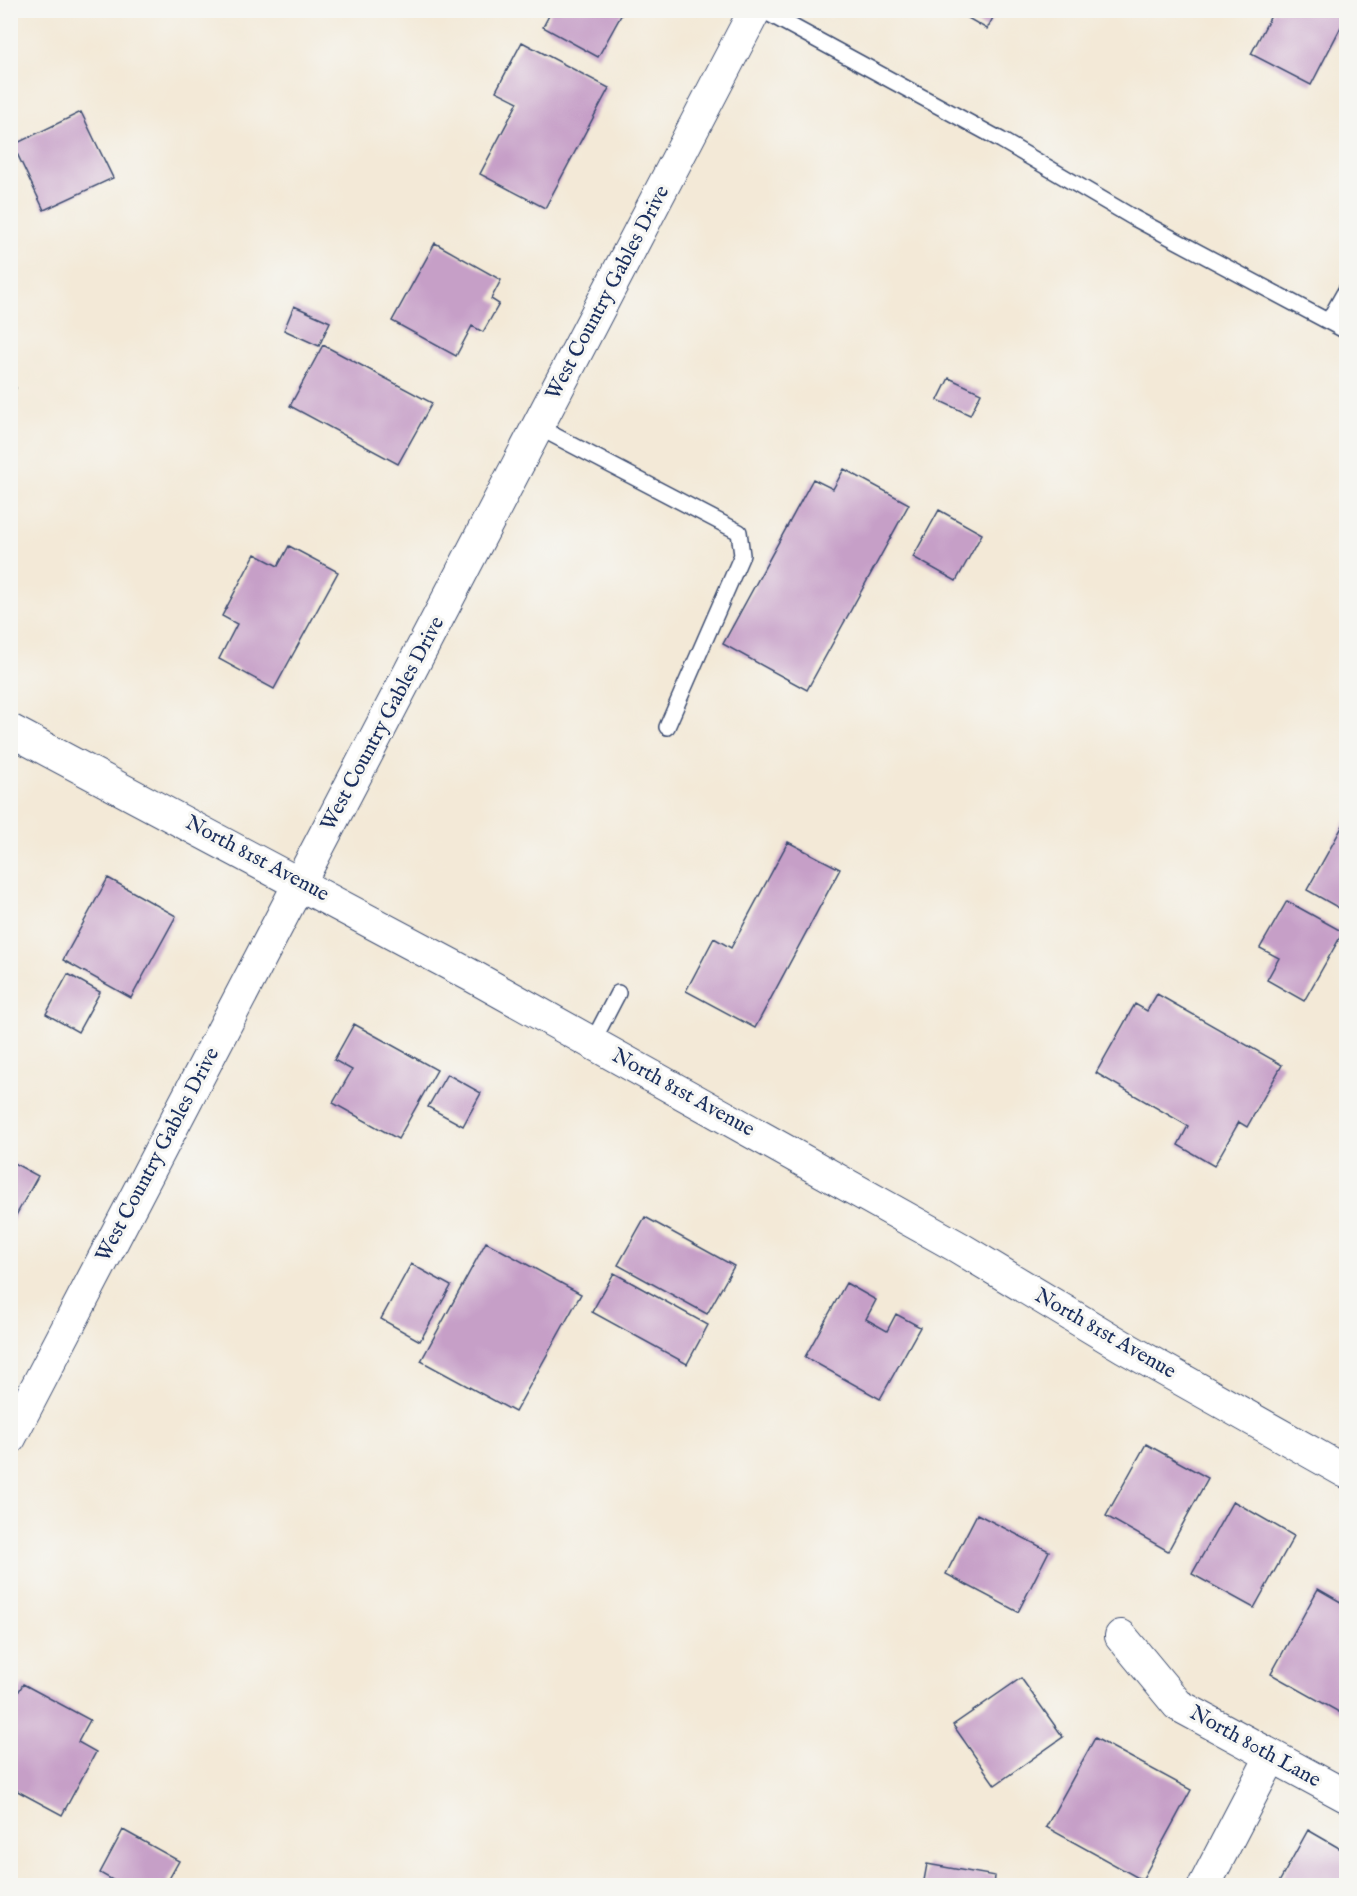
<svg xmlns="http://www.w3.org/2000/svg" width="1357" height="1896" font-family="'IM FELL English',serif">
  <style>
    .building { fill: #c69fc7 }
    .lines { fill: none; stroke-linecap: round; stroke-linejoin: round }
    .service-casing { stroke: #3b4b70; stroke-width: 18 }
    .minor-casing { stroke: #3b4b70; stroke-width: 34 }
    .service { stroke: #fff; stroke-width: 15 }
    .minor { stroke: #fff; stroke-width: 32 }
    .labels { text-anchor: middle; dominant-baseline: central; stroke-width: 6; stroke-linejoin: round; paint-order: stroke }
    .street-label { font-size: 21px; fill: #1b2f5e; stroke: #f6f6f2 }
  </style>
  <rect width="100%" height="100%" fill="#f6f6f2"/>
  <filter id="ink" filterUnits="userSpaceOnUse"><feTurbulence type="fractalNoise" baseFrequency=".0167" numOctaves="2"/><feDisplacementMap in="SourceGraphic" scale="12" xChannelSelector="R" yChannelSelector="G"/><feConvolveMatrix kernelMatrix="1 2 1 2 8 2 1 2 1" color-interpolation-filters="sRGB"/></filter>
  <filter id="wash" filterUnits="userSpaceOnUse"><feTurbulence type="fractalNoise" baseFrequency=".008" numOctaves="4" result="noise"/><feDisplacementMap in="SourceGraphic" scale="24" xChannelSelector="R" yChannelSelector="G"/><feGaussianBlur stdDeviation="1.35" result="paint"/><feColorMatrix in="noise" values="0 0 0 0 0 0 0 0 0 0 0 0 0 0 0 0 0 1.4 0 .05"/><feComposite in="paint" operator="in"/></filter>
  <g filter="url(#wash)">
    <rect width="100%" height="100%" fill="#f3e9d7"/>
    <g id="blocks">
      <path class="building" d="M 552,10 L 624,10 L 598,57 L 543,27 Z
        M 954,10 L 997,10 L 987,29 Z
        M 1274,10 L 1346,10 L 1346,17 L 1311,85 L 1251,54 Z
        M 522,42 L 609,88 L 545,208 L 480,174 L 518,102 L 496,91 Z
        M 81,112 L 113,178 L 44,210 L 13,145 Z
        M 435,243 L 501,280 L 491,299 L 499,304 L 483,332 L 472,326 L 456,356 L 392,321 Z
        M 294,306 L 330,322 L 319,346 L 284,330 Z
        M 323,345 L 432,403 L 398,464 L 290,406 Z
        M 949,378 L 981,393 L 970,415 L 938,400 Z
        M 10,385 L 16,388 L 10,398 Z
        M 844,469 L 909,504 L 807,690 L 723,644 L 813,479 L 833,489 Z
        M 939,510 L 982,534 L 956,581 L 913,557 Z
        M 289,546 L 338,572 L 274,689 L 219,659 L 237,624 L 222,616 L 255,554 L 278,566 Z
        M 1346,820 L 1346,912 L 1307,890 Z
        M 788,842 L 840,869 L 755,1028 L 686,991 L 714,938 L 731,948 Z
        M 108,878 L 176,916 L 131,998 L 63,960 Z
        M 1287,901 L 1343,932 L 1304,1001 L 1267,980 L 1279,958 L 1260,948 Z
        M 68,974 L 100,992 L 78,1032 L 46,1014 Z
        M 1157,994 L 1282,1065 L 1247,1127 L 1239,1122 L 1214,1166 L 1178,1145 L 1188,1126 L 1096,1073 L 1135,1004 L 1147,1011 Z
        M 354,1024 L 437,1070 L 398,1139 L 333,1103 L 352,1070 L 334,1060 Z
        M 447,1074 L 481,1093 L 463,1126 L 428,1107 Z
        M 10,1161 L 38,1176 L 10,1226 Z
        M 645,1217 L 734,1266 L 707,1314 L 618,1265 Z
        M 486,1242 L 581,1294 L 515,1412 L 421,1361 Z
        M 411,1264 L 451,1286 L 420,1341 L 381,1319 Z
        M 614,1273 L 708,1325 L 687,1364 L 592,1312 Z
        M 846,1283 L 876,1300 L 866,1319 L 887,1331 L 896,1314 L 920,1327 L 880,1399 L 805,1357 Z
        M 1146,1444 L 1208,1478 L 1168,1551 L 1106,1516 Z
        M 1233,1501 L 1294,1536 L 1254,1608 L 1192,1574 Z
        M 977,1514 L 1049,1551 L 1018,1612 L 946,1574 Z
        M 1318,1589 L 1346,1605 L 1346,1716 L 1271,1674 Z
        M 1021,1678 L 1063,1737 L 995,1785 L 953,1725 Z
        M 23,1684 L 90,1720 L 78,1742 L 96,1752 L 62,1815 L 10,1787 L 10,1707 Z
        M 1095,1738 L 1191,1790 L 1142,1880 L 1046,1827 Z
        M 123,1830 L 179,1861 L 165,1886 L 123,1886 L 100,1873 Z
        M 1308,1830 L 1346,1852 L 1346,1886 L 1277,1886 Z
        M 927,1864 L 995,1876 L 994,1886 L 923,1886 Z"/>
    </g>
  </g>
  <g filter="url(#ink)">
    <use href="#blocks" fill-opacity="0" stroke="#3b4b70" stroke-width="1.5"/>
    <g class="lines">
      <g class="service-casing">
        <path id="service" d="M 762,10 L 1001,140 L 1134,218 L 1346,331
          M 1329,320 L 1346,290
          M 538,427 L 739,532 L 742,555 L 667,727
          M 592,1043 L 618,993"/>
      </g>
      <g class="minor-casing">
        <path id="minor" d="M 10,730 L 474,977 L 958,1247 L 1124,1347 L 1346,1472
          M 10,1438 L 755,10
          M 1121,1636 L 1178,1705 L 1346,1796
          M 1204,1886 L 1271,1757"/>
      </g>
      <use href="#service" class="service"/>
      <use href="#minor" class="minor"/>
    </g>
  </g>
  <g class="labels">
    <g class="street-label">
      <text transform="translate(608 293) rotate(-62)">West Country Gables Drive</text>
      <text transform="translate(383 724) rotate(-62)">West Country Gables Drive</text>
      <text transform="translate(257 859) rotate(28)">North 81st Avenue</text>
      <text transform="translate(683 1093) rotate(29)">North 81st Avenue</text>
      <text transform="translate(158 1155) rotate(-62)">West Country Gables Drive</text>
      <text transform="translate(1105 1334) rotate(30)">North 81st Avenue</text>
      <text transform="translate(1255 1747) rotate(29)">North 80th Lane</text>
    </g>
  </g>
  <rect width="1357" height="1896" fill="none" stroke="#f6f6f2" stroke-width="36"/>
</svg>
